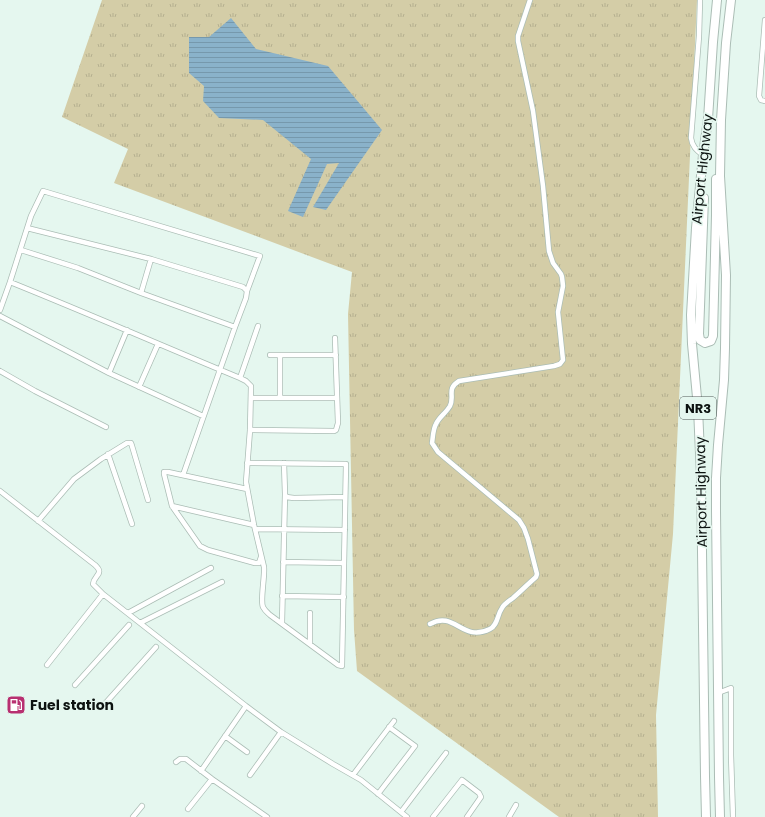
<svg xmlns="http://www.w3.org/2000/svg" width="765" height="817" font-family="Poppins,sans-serif">
  <style>
    .grass { fill: url(#grass-tufts) }
    .water { fill: url(#water-rules) }
    .lines { fill: none; stroke-linecap: round; stroke-linejoin: round }
    .street-casing { stroke: #abbdb5; stroke-width: 6 }
    .highway-casing { stroke: #abbdb5; stroke-width: 10 }
    .street { stroke: #fff; stroke-width: 4.5 }
    .highway { stroke: #fff; stroke-width: 8 }
    .labels { text-anchor: middle; dominant-baseline: central; stroke-width: 3.5; stroke-linejoin: round; paint-order: stroke }
    .shield { fill: #e5f7ef; stroke: #4e5754; stroke-width: 1 }
    .shield-label { font-size: 13px; font-weight: bold; fill: #0d1311 }
    .street-label { font-size: 14px; fill: #0d1311; stroke: #e5f7ef }
    .poi-label { font-size: 14px; font-weight: bold; fill: #0d1311; stroke: #e5f7ef; text-anchor: start }
  </style>
  <defs>
    <pattern id="grass-tufts" width="24" height="20" patternUnits="userSpaceOnUse"><rect width="24" height="20" fill="#d4cda7"/><path d="M3 7l-1-3M5 7V3M7 7l1-3M15 17l-1-3M17 17v-4M19 17l1-3" fill="none" stroke="#b5af8f"/></pattern>
    <pattern id="water-rules" width="6" height="5" patternUnits="userSpaceOnUse"><rect width="6" height="5" fill="#8ab2ca"/><path d="M0 2.5h6" fill="none" stroke="#7698ac"/></pattern>
  </defs>
  <rect width="100%" height="100%" fill="#e5f7ef"/>
  <path class="grass" d="M 102,0 L 697,0 L 673,534 L 656,715 L 658,817 L 559,817 L 357,671 L 354,630 L 348,314 L 352,272 L 114,183 L 128,149 L 62,117 Z"/>
  <path class="water" d="M 231,18 L 256,49 L 328,66 L 382,130 L 326,210 L 313,207 L 339,163 L 327,164 L 303,217 L 288,211 L 311,159 L 263,120 L 219,118 L 203,101 L 204,86 L 189,73 L 189,37 L 209,37 Z"/>
  <g class="lines">
    <g class="street-casing">
      <path id="street" d="M 700,0 L 699,36 L 691,138 C 692,146 696,150 703,155
        M 765,20 L 759,96 L 761,100 L 765,101
        M 27,228 L 151,259 L 243,287 L 247,291 L 246,298 L 235,327 L 183,475
        M 21,250 L 78,268 L 141,293 L 235,327
        M 10,282 C 87,313 163,346 240,378 L 246,381 L 251,386 L 250,430 L 246,482 L 254,525 L 264,567 C 265,576 260,601 263,607 C 265,611 268,613 270,615 L 338,665 L 342,666 L 346,464 L 247,463
        M 141,293 L 151,259
        M 0,310 L 10,282 L 31,216 L 43,191 L 260,256 L 247,291
        M 0,316 L 109,373 L 203,416
        M 270,355 L 336,355
        M 280,355 L 280,398
        M 0,371 L 35,391 L 106,427
        M 109,373 L 127,330
        M 240,378 L 258,326
        M 139,387 L 158,344
        M 251,398 L 337,398
        M 250,430 L 334,431 L 336,430 L 338,423 L 335,338
        M 108,454 L 132,524
        M 284,463 L 285,494 L 286,497 L 294,498 L 345,497
        M 247,489 L 168,472 L 164,472 L 164,474 L 172,506 L 200,546 L 208,550 L 255,563 L 259,563 L 261,557
        M 0,491 L 95,565 C 105,574 94,575 93,584 L 103,594 L 246,706 L 281,732 L 333,764 L 361,780 L 407,817
        M 172,506 L 254,525
        M 38,521 L 74,479 L 101,459 L 127,443 L 131,443 L 132,446 L 148,500
        M 255,529 L 345,530
        M 283,562 L 344,563
        M 282,596 L 344,597
        M 128,613 L 211,568
        M 140,623 L 222,582
        M 282,623 L 285,494
        M 430,624 C 455,610 462,643 490,629 C 498,625 497,615 502,608 C 504,604 509,601 513,598 C 521,591 528,584 536,577 L 537,574 L 528,539 L 524,528 L 519,520 L 438,452 L 432,443 C 433,437 433,429 436,424 C 439,417 446,413 450,406 C 455,396 446,389 459,381 L 554,366 L 560,364 L 563,360 L 558,312 L 563,286 L 562,277 L 561,274 L 553,263 L 549,251 L 543,186 L 533,111 L 518,41 L 518,36 L 530,0
        M 310,644 L 310,613
        M 47,665 L 103,594
        M 75,685 L 129,625
        M 718,693 L 731,688 L 731,755 L 733,817
        M 102,707 L 156,647
        M 225,736 L 247,752
        M 176,762 L 180,759 L 186,759 L 212,779 L 267,817
        M 201,771 L 246,706
        M 250,775 L 281,732
        M 353,775 L 394,721
        M 378,794 L 415,746 L 389,727
        M 188,809 L 212,779
        M 401,812 L 446,753
        M 133,817 L 142,806
        M 433,817 L 462,780 L 479,793 L 481,797 L 467,817
        M 509,817 L 516,805"/>
    </g>
    <g class="highway-casing">
      <path id="highway" d="M 704,198 L 699,334 L 700,340 L 705,343 L 711,341 L 713,336 L 716,215 L 716,179
        M 706,817 L 705,776 L 701,477 L 698,408 L 692,344 L 691,315 L 696,228 L 703,155 L 708,119 L 713,42 L 717,0
        M 720,817 L 719,777 L 716,511 L 716,478 L 718,445 L 724,380 L 725,348 L 726,275 L 720,176 L 721,120 L 726,43 L 731,0"/>
    </g>
    <use href="#street" class="street"/>
    <use href="#highway" class="highway"/>
  </g>
  <defs>
    <g id="fuel-square" transform="scale(1)"><rect x="-9" y="-9" width="18" height="18" rx="4" fill="#b83071" stroke="#e5f7ef"/><path d="M-5.5-6h7V0h2V4h1.3V-2.5L3-4.5l.8-.8L6-3V5H2.5V1h-1V6h-7ZM-4.2-4.7v3.2H.2V-4.7Z" fill="#fff"/></g>
  </defs>
  <g fill-rule="evenodd">
    <use href="#fuel-square" x="16" y="705"/>
  </g>
  <g class="labels">
    <rect class="shield" x="680" y="397" width="36" height="22" rx="3"/>
    <g class="shield-label">
      <text x="698" y="408">NR3</text>
    </g>
    <g class="street-label">
      <text transform="translate(702 169) rotate(-84)">Airport Highway</text>
      <text transform="translate(701 492) rotate(-91)">Airport Highway</text>
    </g>
    <g class="poi-label">
      <text x="30" y="705">Fuel station</text>
    </g>
  </g>
</svg>
